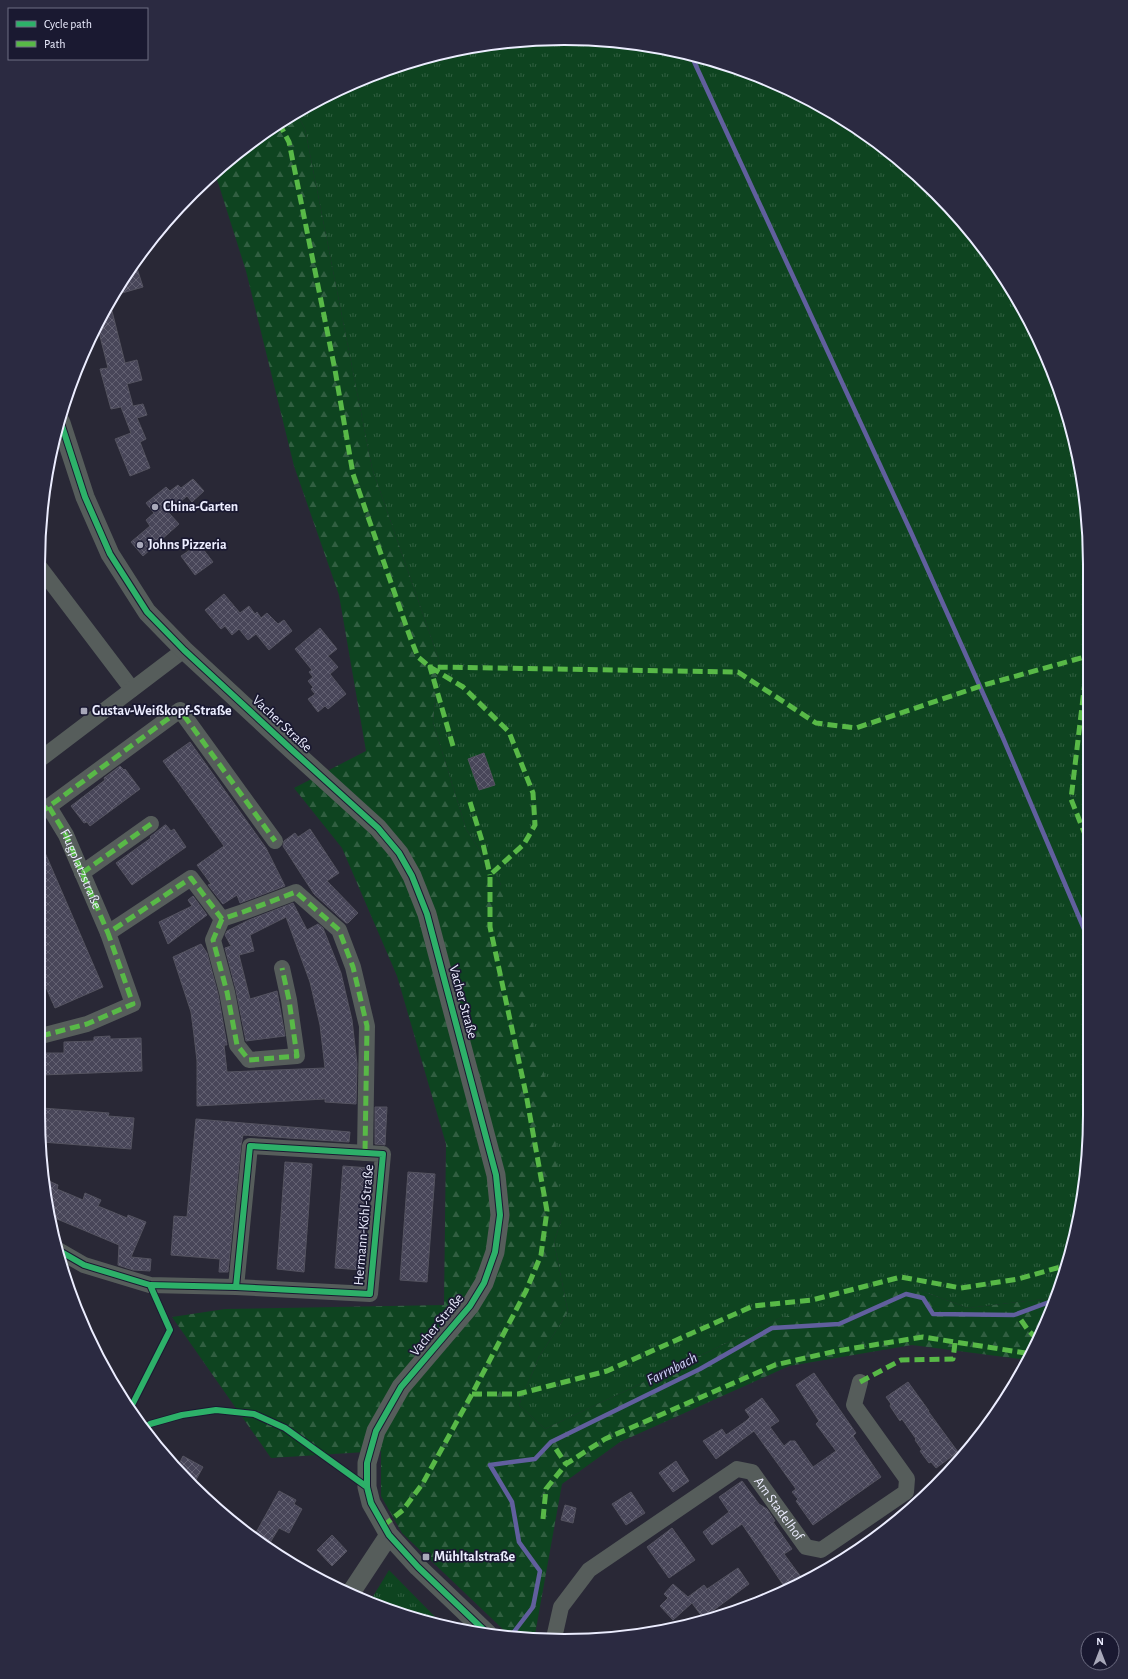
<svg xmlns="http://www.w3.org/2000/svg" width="1128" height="1679" font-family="'Alegreya Sans',sans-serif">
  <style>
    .grass { fill: url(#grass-tufts) }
    .forest { fill: url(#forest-firs) }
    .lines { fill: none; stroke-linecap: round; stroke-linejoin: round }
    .stream { stroke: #615f9e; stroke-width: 4.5 }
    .building { fill: url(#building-cross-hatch); stroke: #545360 }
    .minor { stroke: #565d5b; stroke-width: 16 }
    .tertiary { stroke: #565d5b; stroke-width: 19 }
    .quiet { stroke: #58b947; stroke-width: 5; stroke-dasharray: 10 5; stroke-linecap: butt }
    .cycleway-casing { stroke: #1a1931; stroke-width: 8 }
    .cycleway { stroke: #2db169; stroke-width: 6 }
    .poi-dot { fill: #a8a8b9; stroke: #1a1931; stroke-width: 1.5 }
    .labels { text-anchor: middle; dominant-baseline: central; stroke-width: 3.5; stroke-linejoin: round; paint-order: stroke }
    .poi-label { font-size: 14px; font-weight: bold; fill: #ecedff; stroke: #1a1931; text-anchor: start }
    .street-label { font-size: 14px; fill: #ecedff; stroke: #1a1931 }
    .water-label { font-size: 15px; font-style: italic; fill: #d5d7fe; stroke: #1a1931 }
    .rim { fill: none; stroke: #ecedff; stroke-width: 2 }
  </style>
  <defs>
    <pattern id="grass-tufts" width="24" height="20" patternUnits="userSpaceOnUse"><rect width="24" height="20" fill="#0e4420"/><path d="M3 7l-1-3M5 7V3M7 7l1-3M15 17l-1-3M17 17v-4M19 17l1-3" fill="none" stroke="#315f41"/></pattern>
    <pattern id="forest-firs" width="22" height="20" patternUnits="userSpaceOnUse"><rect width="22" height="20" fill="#0e4420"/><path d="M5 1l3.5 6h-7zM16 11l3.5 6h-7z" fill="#315f41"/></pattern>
    <pattern id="building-cross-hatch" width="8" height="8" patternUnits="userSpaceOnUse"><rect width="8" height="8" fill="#484659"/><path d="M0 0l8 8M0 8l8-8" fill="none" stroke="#636172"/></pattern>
  </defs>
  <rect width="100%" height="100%" fill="#292836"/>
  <path class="grass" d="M 564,38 L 666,48 L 765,78 L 856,127 L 936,192 L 1001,272 L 1050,362 L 1080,461 L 1090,564 L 1090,1115 L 1080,1217 L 1053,1298 L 968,1308 L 919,1290 L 780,1318 L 545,1429 L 519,1405 L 539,1357 L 568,1312 L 554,1242 L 562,1218 L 500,882 L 466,829 L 433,722 L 439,660 L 372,468 L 305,129 L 297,113 L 362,78 L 461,48 Z
    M 389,1570 L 444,1626 L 369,1603 Z"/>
  <path class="forest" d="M 297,113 L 305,129 L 372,468 L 439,660 L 433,722 L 466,829 L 500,882 L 553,1112 L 562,1218 L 554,1242 L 568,1312 L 539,1357 L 519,1405 L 545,1429 L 780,1318 L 876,1292 L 919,1290 L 968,1308 L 1053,1298 L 1036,1348 L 1028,1360 L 912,1345 L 789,1366 L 620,1442 L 562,1484 L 534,1640 L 513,1638 L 509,1635 L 402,1533 L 381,1496 L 381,1451 L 271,1458 L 172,1317 L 225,1309 L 444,1305 L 446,1144 L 397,976 L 342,848 L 294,788 L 366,751 L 339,595 L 294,466 L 246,271 L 215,173 L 272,127 Z"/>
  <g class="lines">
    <path class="stream" d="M 691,55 L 910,530 L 1003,738 L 1090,943
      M 510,1637 L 533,1607 L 540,1571 L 519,1542 L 512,1502 L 490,1465 L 535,1459 L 551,1442 L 700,1369 L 772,1328 L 839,1324 L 906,1294 L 923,1298 L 933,1314 L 1014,1315 L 1052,1301"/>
  </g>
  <path class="building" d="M 135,262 L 143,287 L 115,295 L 117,291 Z
    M 110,303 L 125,363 L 137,360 L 142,380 L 127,384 L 133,406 L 143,404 L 147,415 L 137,418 L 146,439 L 140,442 L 150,468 L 130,476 L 115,439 L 131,433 L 121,407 L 111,409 L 100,369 L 108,368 L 97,324 Z
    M 193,479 L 204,491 L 192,502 L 187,496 L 168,512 L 179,524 L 143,556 L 131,542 L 150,526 L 146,520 L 154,513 L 146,503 L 166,487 L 170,491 L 178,485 L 181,488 Z
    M 199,544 L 213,562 L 195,575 L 181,556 Z
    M 224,594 L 240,613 L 249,606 L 255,614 L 257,612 L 261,618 L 267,613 L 278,624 L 284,620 L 292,631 L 269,650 L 256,634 L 248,640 L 239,629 L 232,635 L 225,626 L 221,629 L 205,610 Z
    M 320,628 L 337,649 L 328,656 L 338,667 L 330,674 L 346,694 L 328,709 L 325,706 L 318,712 L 308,699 L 315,694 L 311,689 L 313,687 L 308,681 L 313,677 L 309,672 L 312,670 L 295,649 Z
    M 190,742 L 266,848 L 285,886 L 240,903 L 237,895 L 223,904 L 208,885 L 211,884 L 197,865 L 224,846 L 163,761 Z
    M 484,753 L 495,785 L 479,790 L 468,759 Z
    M 120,766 L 124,770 L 125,769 L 140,789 L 90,826 L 87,822 L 84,823 L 71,806 L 105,780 L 104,778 Z
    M 165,825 L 166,825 L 171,831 L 174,829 L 186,847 L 132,885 L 116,863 L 151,838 L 150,837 Z
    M 310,829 L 339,873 L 327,881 L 358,913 L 348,923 L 346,923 L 314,894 L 283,846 L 284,841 L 295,833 L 298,837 Z
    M 40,841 L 103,987 L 55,1008 L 41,976 Z
    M 193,896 L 207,915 L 168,944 L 159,922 L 192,906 L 188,900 Z
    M 293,903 L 307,930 L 318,924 L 323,928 L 341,973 L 352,1020 L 357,1064 L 356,1104 L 325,1102 L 325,1099 L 197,1106 L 197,1061 L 194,1035 L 191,1012 L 173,957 L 201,944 L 207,953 L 218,994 L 227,1045 L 224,1045 L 227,1072 L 325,1068 L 320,1025 L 310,982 L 286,917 L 250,935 L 254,951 L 239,955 L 250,999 L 277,991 L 285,1036 L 246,1041 L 236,990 L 225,948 L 231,946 L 225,935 L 227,931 L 249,920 Z
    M 110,1036 L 110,1039 L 141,1038 L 142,1071 L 42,1075 L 42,1053 L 64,1053 L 64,1042 L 94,1041 L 94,1037 Z
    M 375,1107 L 387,1107 L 385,1145 L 375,1144 Z
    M 42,1108 L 109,1113 L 108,1116 L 134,1118 L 131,1149 L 42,1142 Z
    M 196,1119 L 350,1132 L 349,1142 L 243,1135 L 241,1145 L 228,1272 L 219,1272 L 220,1259 L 171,1255 L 174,1216 L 187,1217 Z
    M 285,1162 L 312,1164 L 304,1272 L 277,1269 Z
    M 343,1166 L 370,1168 L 362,1270 L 335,1268 Z
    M 408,1172 L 435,1174 L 427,1282 L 400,1280 Z
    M 42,1178 L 58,1185 L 57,1189 L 83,1200 L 85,1193 L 101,1200 L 98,1206 L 127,1218 L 128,1215 L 146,1222 L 131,1257 L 151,1259 L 150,1271 L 133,1270 L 118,1265 L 119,1245 L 50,1216 Z
    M 814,1373 L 856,1433 L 853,1436 L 881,1477 L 813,1525 L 796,1501 L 798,1499 L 792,1492 L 796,1489 L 754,1431 L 716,1459 L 703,1441 L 722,1429 L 726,1435 L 746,1421 L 750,1417 L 745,1410 L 762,1398 L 779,1421 L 770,1427 L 784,1446 L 790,1441 L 795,1441 L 813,1467 L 836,1451 L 816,1424 L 819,1421 L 796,1385 Z
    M 908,1382 L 929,1411 L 928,1411 L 958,1452 L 936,1468 L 931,1462 L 929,1463 L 920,1451 L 922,1450 L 915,1440 L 916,1439 L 902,1419 L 900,1421 L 890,1406 L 891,1404 L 886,1397 Z
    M 183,1456 L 203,1467 L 192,1487 L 177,1468 Z
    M 676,1461 L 689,1481 L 673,1492 L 659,1473 Z
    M 742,1481 L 759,1504 L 767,1509 L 775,1521 L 773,1522 L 792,1549 L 784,1554 L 804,1581 L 786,1589 L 742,1524 L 712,1545 L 703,1532 L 729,1512 L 719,1497 Z
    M 279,1491 L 296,1500 L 294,1504 L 302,1509 L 289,1533 L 279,1528 L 268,1546 L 253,1538 Z
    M 631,1492 L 645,1513 L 626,1525 L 612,1504 Z
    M 565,1505 L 576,1508 L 573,1523 L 561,1520 Z
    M 672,1528 L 695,1560 L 669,1578 L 647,1547 Z
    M 332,1535 L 347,1551 L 332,1566 L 317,1550 Z
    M 738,1568 L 749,1584 L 703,1618 L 692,1603 L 673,1620 L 660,1606 L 668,1598 L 664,1594 L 673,1584 L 688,1597 L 704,1585 L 707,1589 Z"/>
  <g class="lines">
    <g class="minor">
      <path d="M 38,565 L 132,689"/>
      <path d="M 39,760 L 184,650"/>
      <path id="s1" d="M 49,807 L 66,835 L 108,933"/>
      <path d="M 40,813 L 180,710 L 275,841"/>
      <path d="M 82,873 L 151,824"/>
      <path d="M 222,919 L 213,940 L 227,992 L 237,1045 L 249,1060 L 297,1056 L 289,1000 L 282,968"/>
      <path d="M 41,1036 L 87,1024 L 133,1004 L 108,933 L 191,878 L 222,919 L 243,912 L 296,892 L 339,930 L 353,967 L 367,1026 L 365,1153"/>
      <path d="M 58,1250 L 84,1265 L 150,1285 L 236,1287 L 250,1146 L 383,1154 L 370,1294 L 236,1287"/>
      <path id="s2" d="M 554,1638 L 561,1607 L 589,1570 L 737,1469 L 752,1472 L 806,1547 L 821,1550 L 906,1492 L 907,1479 L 854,1405 L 860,1382"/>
    </g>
    <path class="tertiary" d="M 61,423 L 85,497 L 110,554 L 147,612 L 184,650 L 292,750 L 378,828 L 399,853 L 412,876 L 427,914 L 496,1175 L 500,1215 L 495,1252 L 484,1283 L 470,1306 L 401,1387 L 376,1431 L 367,1463 L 367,1487 L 371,1503 L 389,1535 L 418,1567 L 488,1634
      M 350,1594 L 389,1535"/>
    <path class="quiet" d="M 279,123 L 289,142 L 335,370 L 353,474 L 410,637 L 418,657 L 430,667 L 463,687 L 509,732 L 533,793 L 535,825 L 524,844 L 490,875 L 490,927 L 526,1094 L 547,1211 L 541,1255 L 526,1291 L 472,1394 L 423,1483 L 403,1510 L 383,1526
      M 1090,651 L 1088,656 L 1071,799 L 1090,847
      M 453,746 L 430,667 L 738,672 L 816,723 L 856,728 L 984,685 L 1088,656
      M 470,802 L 483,844 L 490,875
      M 49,807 L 66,835 L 108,933
      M 40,813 L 180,710 L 275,841
      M 82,873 L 151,824
      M 222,919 L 213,940 L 227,992 L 237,1045 L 249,1060 L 297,1056 L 289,1000 L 282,968
      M 41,1036 L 87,1024 L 133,1004 L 108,933 L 191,878 L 222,919 L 243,912 L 296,892 L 339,930 L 353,967 L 367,1026 L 365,1153
      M 1021,1320 L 1028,1330 L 1038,1340
      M 860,1382 L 901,1360 L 953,1359 L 955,1343
      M 472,1394 L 518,1394 L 607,1371 L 753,1306 L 812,1300 L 901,1277 L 961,1288 L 1018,1279 L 1064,1266
      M 556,1449 L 566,1464
      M 543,1519 L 546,1489 L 566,1464 L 605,1439 L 775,1365 L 836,1351 L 923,1337 L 1032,1354"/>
    <g class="cycleway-casing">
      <path id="cycleway" d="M 61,423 L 85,497 L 110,554 L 147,612 L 184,650 L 292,750 L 378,828 L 399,853 L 412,876 L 427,914 L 496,1175 L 500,1215 L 495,1252 L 484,1283 L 470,1306 L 401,1387 L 376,1431 L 367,1463 L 367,1487 L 371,1503 L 389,1535 L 418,1567 L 488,1634
        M 58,1250 L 84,1265 L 150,1285 L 236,1287 L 250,1146 L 383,1154 L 370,1294 L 236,1287
        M 129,1411 L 170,1330 L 150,1285
        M 144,1429 L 150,1424 L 182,1415 L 216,1410 L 254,1414 L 285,1428 L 367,1487"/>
    </g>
    <use href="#cycleway" class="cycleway"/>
  </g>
  <g class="poi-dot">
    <circle cx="155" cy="507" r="4"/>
    <circle cx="140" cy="545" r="4"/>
    <rect x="80" y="707" width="8" height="8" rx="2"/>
    <rect x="422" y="1553" width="8" height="8" rx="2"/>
  </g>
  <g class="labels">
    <g class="poi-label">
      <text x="163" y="507">China-Garten</text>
      <text x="148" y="545">Johns Pizzeria</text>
      <text x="92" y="711">Gustav-Weißkopf-Straße</text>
      <text x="434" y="1557">Mühltalstraße</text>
    </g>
    <g class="street-label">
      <text transform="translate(282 724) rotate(43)">Vacher Straße</text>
      <text stroke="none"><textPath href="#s1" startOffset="70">Flugplatzstraße</textPath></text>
      <text transform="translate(463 1002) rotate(75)">Vacher Straße</text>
      <text transform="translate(364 1225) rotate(-85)">Hermann-Köhl-Straße</text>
      <text transform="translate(437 1325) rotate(-51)">Vacher Straße</text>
      <text stroke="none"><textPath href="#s2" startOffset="318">Am Stadelhof</textPath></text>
    </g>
    <g class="water-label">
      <text transform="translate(672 1369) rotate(-27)">Farrnbach</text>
    </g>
  </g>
  <path d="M0 0H1128V1679H0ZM564 45H564A519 519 0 0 1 1083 564V1115A519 519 0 0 1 564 1634H564A519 519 0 0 1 45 1115V564A519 519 0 0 1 564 45Z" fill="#2b2a41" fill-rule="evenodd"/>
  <path class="rim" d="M564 45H564A519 519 0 0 1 1083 564V1115A519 519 0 0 1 564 1634H564A519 519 0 0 1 45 1115V564A519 519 0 0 1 564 45Z"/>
  <rect x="8" y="8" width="140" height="52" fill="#1a1931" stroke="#6e6e83"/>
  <rect x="16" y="21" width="20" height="6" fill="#2db169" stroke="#6e6e83"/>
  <text x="44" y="28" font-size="12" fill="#ecedff">Cycle path</text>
  <rect x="16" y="41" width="20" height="6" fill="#58b947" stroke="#6e6e83"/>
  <text x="44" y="48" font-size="12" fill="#ecedff">Path</text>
  <g transform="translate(1100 1651)"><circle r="19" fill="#1a1931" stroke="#6e6e83"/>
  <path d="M0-3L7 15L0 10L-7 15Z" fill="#a8a8b9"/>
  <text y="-6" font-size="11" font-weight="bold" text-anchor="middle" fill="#ecedff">N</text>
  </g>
</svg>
